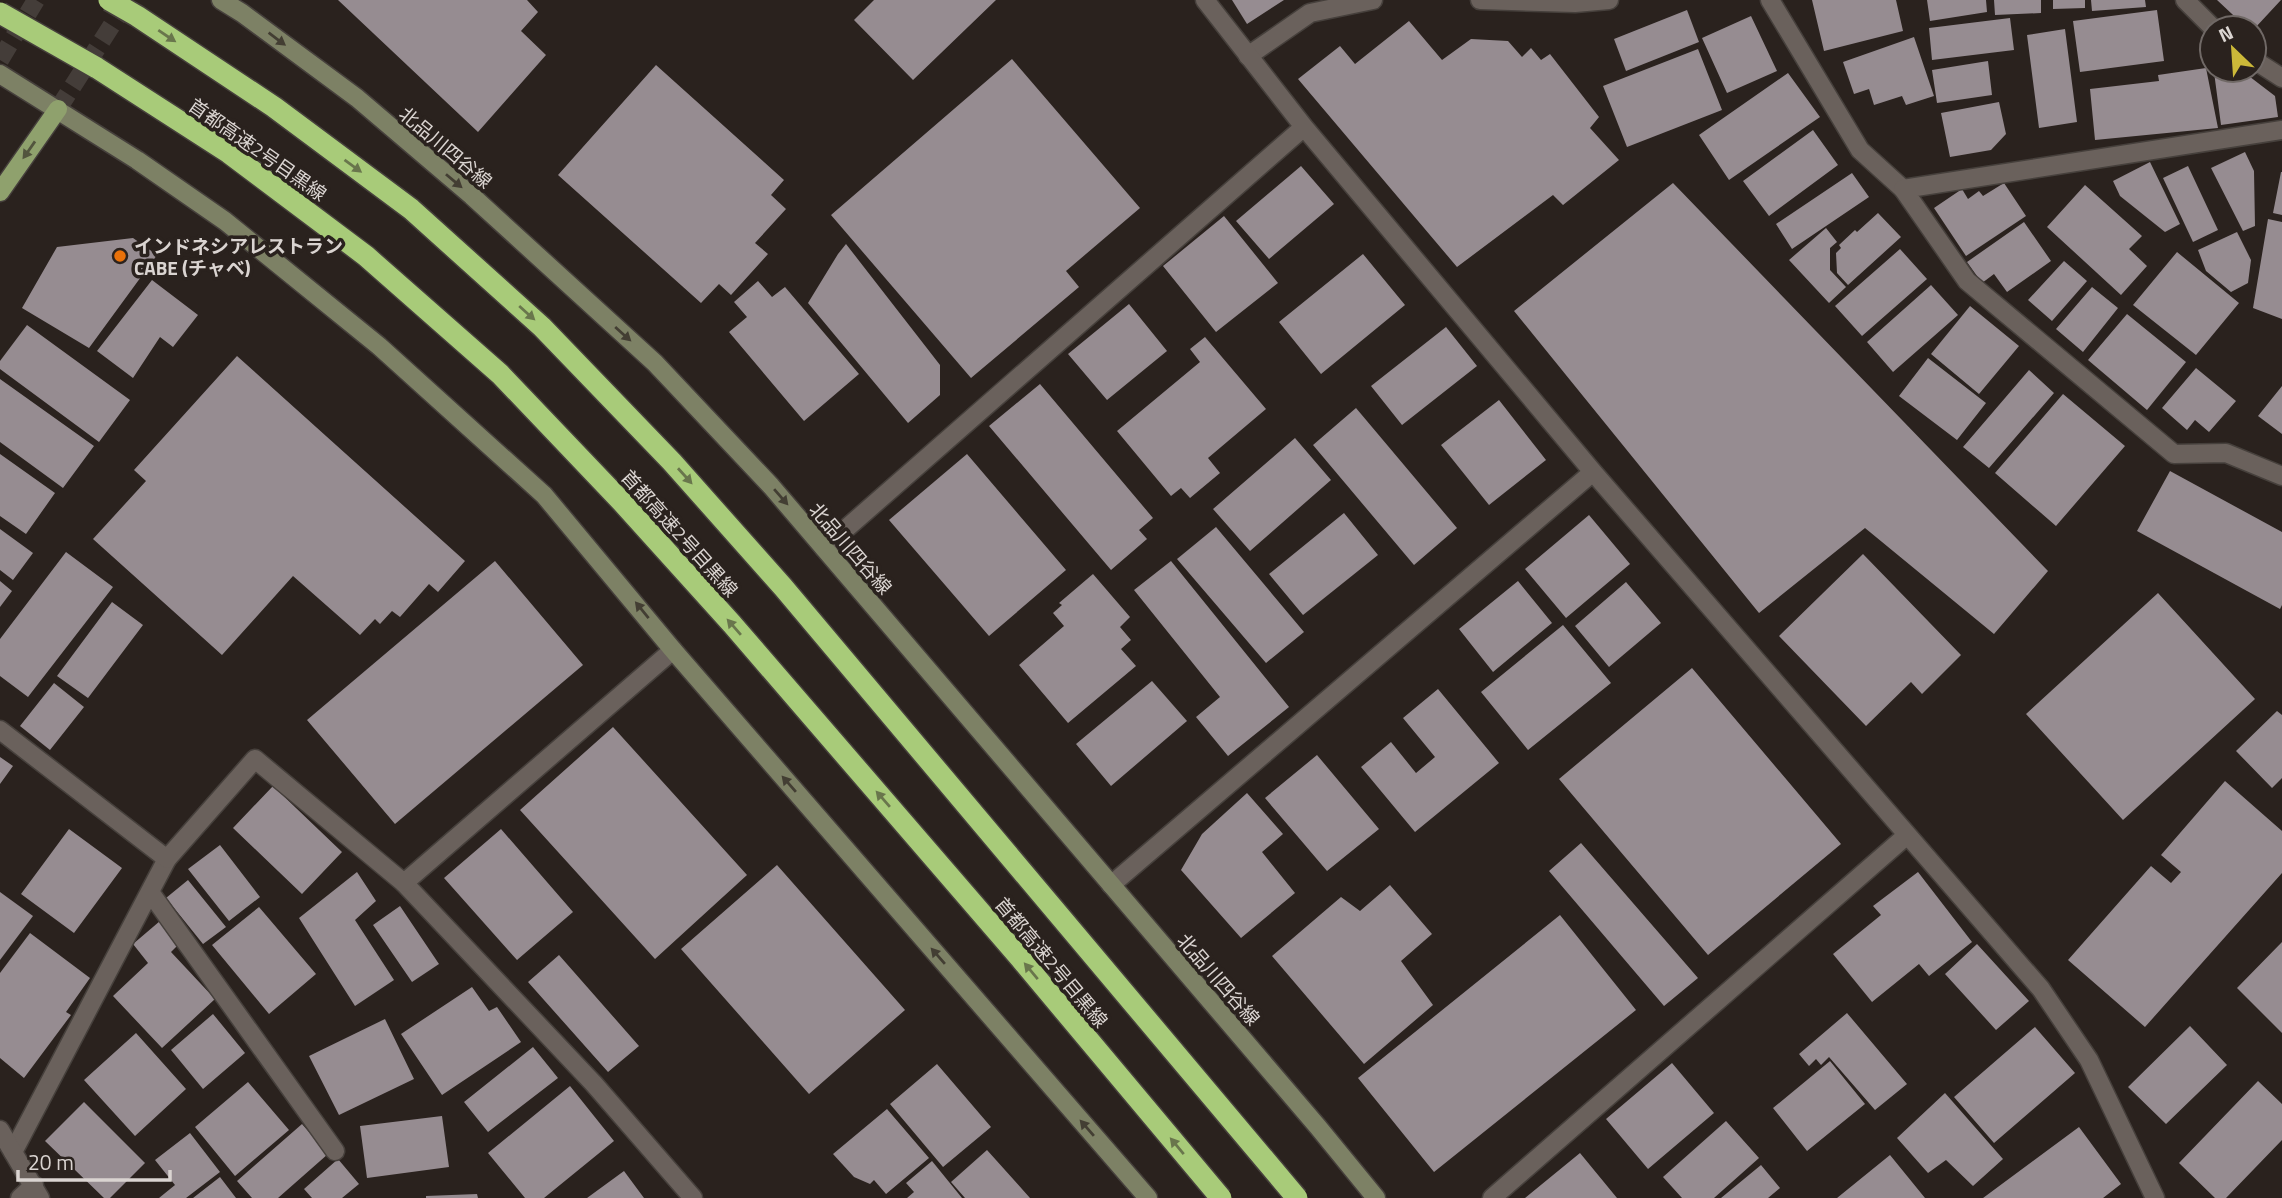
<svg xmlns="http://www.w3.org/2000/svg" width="2282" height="1198" font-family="'Titillium Web','Noto Sans JP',sans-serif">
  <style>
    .building { fill: #968c91 }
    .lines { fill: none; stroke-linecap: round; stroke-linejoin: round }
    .primary-tunnel { stroke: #443d39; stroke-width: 18; stroke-dasharray: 18 9; stroke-linecap: butt }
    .service-casing { stroke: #46403c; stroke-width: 21 }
    .minor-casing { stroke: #46403c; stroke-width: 21 }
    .secondary-casing { stroke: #46403c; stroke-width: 21 }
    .primary-casing { stroke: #46403c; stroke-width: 21 }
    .service { stroke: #6a615c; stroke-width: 18 }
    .minor { stroke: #6a615c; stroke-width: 18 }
    .secondary { stroke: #7d8165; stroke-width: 18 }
    .primary { stroke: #8fa16d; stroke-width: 18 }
    .motorway-bridge-casing { stroke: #46403c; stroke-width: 24; stroke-linecap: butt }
    .motorway-bridge { stroke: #a8cb79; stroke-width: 21 }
    .oneway { fill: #69764c }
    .oneway2 { fill: #433e33 }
    .oneway3 { fill: #52553e }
    .food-dot { fill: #e8710a; stroke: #2a221e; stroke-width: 2.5 }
    .labels { text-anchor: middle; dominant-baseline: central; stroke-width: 7; stroke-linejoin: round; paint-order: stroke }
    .street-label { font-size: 19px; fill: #dad4d1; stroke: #2a221e }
    .poi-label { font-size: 19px; font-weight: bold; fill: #dad4d1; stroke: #2a221e; text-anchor: start }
  </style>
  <rect width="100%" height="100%" fill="#2a221e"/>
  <path class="building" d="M 338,0 L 527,0 L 538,12 L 521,31 L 546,55 L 478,132 Z
    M 874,0 L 996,0 L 913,80 L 854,20 Z
    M 1232,0 L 1284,0 L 1247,24 Z
    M 1812,0 L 1896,0 L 1903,31 L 1824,51 Z
    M 1927,0 L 1986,0 L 1987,12 L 1930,21 Z
    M 1994,0 L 2041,0 L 2041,13 L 1995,15 Z
    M 2053,0 L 2085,0 L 2085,8 L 2053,9 Z
    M 2091,0 L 2145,0 L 2146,7 L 2092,11 Z
    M 2217,0 L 2281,0 L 2255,28 L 2247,28 Z
    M 1687,10 L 1699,42 L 1626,71 L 1614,39 Z
    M 2157,10 L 2164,61 L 2080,72 L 2073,21 Z
    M 1751,16 L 1777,71 L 1727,93 L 1702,38 Z
    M 2010,18 L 2014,50 L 1932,60 L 1929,28 Z
    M 1409,21 L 1442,60 L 1471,39 L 1508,41 L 1522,57 L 1531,48 L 1541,60 L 1550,54 L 1599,117 L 1590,128 L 1619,160 L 1563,205 L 1553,195 L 1457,267 L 1298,79 L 1340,46 L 1355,64 Z
    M 2065,29 L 2077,122 L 2039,128 L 2027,35 Z
    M 1914,37 L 1934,96 L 1906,105 L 1902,96 L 1874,105 L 1869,89 L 1854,94 L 1843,62 Z
    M 1698,49 L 1722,110 L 1627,147 L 1603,86 Z
    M 1012,59 L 1140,208 L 1066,271 L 1079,287 L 971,378 L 831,215 Z
    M 1988,61 L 1992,95 L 1937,103 L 1932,70 Z
    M 656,65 L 784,180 L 771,195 L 786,209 L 755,243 L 768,254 L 731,295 L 719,284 L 701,303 L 558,175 Z
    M 2206,68 L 2218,128 L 2095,140 L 2090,89 L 2159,81 L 2158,75 Z
    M 2223,70 L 2241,70 L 2275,96 L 2278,117 L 2221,125 L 2214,72 Z
    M 1788,73 L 1820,117 L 1729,180 L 1699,135 Z
    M 1999,102 L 2006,134 L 1991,150 L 1950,157 L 1941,113 Z
    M 1813,130 L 1838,165 L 1769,216 L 1743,181 Z
    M 2245,152 L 2254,171 L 2255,226 L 2243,231 L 2211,168 Z
    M 2150,162 L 2180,224 L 2165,232 L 2120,196 L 2113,181 Z
    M 1301,166 L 1334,204 L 1269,259 L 1236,221 Z
    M 2188,166 L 2218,230 L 2193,242 L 2163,178 Z
    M 2281,172 L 2282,172 L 2282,215 L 2273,213 Z
    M 1852,173 L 1869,197 L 1792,249 L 1776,224 Z
    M 1673,183 L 2048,571 L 1994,634 L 1865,528 L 1759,613 L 1514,311 Z
    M 2004,183 L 2026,216 L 1966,256 L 1934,208 L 1962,189 L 1968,199 L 1979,191 L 1983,196 Z
    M 2085,185 L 2142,236 L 2129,249 L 2147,266 L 2121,295 L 2047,227 Z
    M 1878,213 L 1901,237 L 1848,285 L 1837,273 L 1836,253 L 1841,248 L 1839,245 L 1855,230 L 1857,232 Z
    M 1224,216 L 1278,283 L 1216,332 L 1163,266 Z
    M 2268,219 L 2282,222 L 2282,319 L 2253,308 Z
    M 2024,222 L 2051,261 L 2007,292 L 1994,274 L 1982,283 L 1967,262 Z
    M 1826,228 L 1837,242 L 1830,248 L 1830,270 L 1846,287 L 1829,303 L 1789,260 Z
    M 2237,232 L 2251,260 L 2248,283 L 2231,292 L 2206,271 L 2198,250 Z
    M 133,238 L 157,255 L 89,348 L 22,308 L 57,247 Z
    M 846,244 L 940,365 L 940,395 L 908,423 L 808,303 L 838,254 Z
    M 1900,249 L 1927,279 L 1862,336 L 1835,306 Z
    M 2177,252 L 2239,303 L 2196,355 L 2133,305 Z
    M 1363,254 L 1405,305 L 1321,374 L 1279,322 Z
    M 2064,261 L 2087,281 L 2052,321 L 2028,300 Z
    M 152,280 L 198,315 L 173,347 L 160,337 L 133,378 L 97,351 Z
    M 758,281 L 772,297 L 785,287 L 859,374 L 804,421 L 729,332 L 747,317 L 734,302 Z
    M 1931,285 L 1958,315 L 1893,372 L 1867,342 Z
    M 2092,287 L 2118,308 L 2083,352 L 2056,329 Z
    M 1129,304 L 1167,351 L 1107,400 L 1068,354 Z
    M 1970,306 L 2019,346 L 1979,394 L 1931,354 Z
    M 2127,314 L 2186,362 L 2147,410 L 2088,360 Z
    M 27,325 L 130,400 L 99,442 L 0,369 L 0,361 Z
    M 1446,327 L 1477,366 L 1402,425 L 1371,386 Z
    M 1205,337 L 1266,409 L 1208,458 L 1220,473 L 1190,498 L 1181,488 L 1171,496 L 1117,431 L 1200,362 L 1190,349 Z
    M 237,356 L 465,561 L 438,592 L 429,584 L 400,617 L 392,611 L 380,624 L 375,619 L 360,635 L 293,576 L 222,655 L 93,539 L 146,481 L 134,470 Z
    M 1928,358 L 1986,403 L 1957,440 L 1899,396 Z
    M 2196,368 L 2236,401 L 2209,432 L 2195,420 L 2187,430 L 2162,408 Z
    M 2029,370 L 2054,393 L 1989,468 L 1963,447 Z
    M 0,379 L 94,446 L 63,488 L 0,442 Z
    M 1040,384 L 1153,518 L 1139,530 L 1147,539 L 1111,570 L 989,426 Z
    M 2282,386 L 2282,434 L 2258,416 Z
    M 2063,394 L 2125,446 L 2056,526 L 1995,473 Z
    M 1499,400 L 1546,460 L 1489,505 L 1441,445 Z
    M 1356,408 L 1457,528 L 1414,565 L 1313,445 Z
    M 1295,438 L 1331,480 L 1250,551 L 1213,509 Z
    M 0,454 L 55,493 L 26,534 L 0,516 Z
    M 967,454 L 1066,570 L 989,636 L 889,520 Z
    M 2170,471 L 2282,532 L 2282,605 L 2280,609 L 2137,531 Z
    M 1344,513 L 1378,555 L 1303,615 L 1269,574 Z
    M 1589,515 L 1630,564 L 1566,618 L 1525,569 Z
    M 1216,527 L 1304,632 L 1266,663 L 1177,559 Z
    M 0,529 L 33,553 L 13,580 L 0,570 Z
    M 66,552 L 113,587 L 28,697 L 0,676 L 0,639 Z
    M 1863,554 L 1961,655 L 1922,694 L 1911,682 L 1866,726 L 1779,636 Z
    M 495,561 L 583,665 L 395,824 L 307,720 Z
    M 1171,561 L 1289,707 L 1228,756 L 1196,717 L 1220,697 L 1134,590 Z
    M 1093,574 L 1130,617 L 1120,627 L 1131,640 L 1121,649 L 1136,666 L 1068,723 L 1019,665 L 1064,626 L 1053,613 L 1062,605 L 1059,603 Z
    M 0,581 L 12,591 L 0,607 Z
    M 1518,581 L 1552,623 L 1493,672 L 1459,629 Z
    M 1626,582 L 1661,623 L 1609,667 L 1575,626 Z
    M 2158,593 L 2255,699 L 2123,820 L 2026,714 Z
    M 112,602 L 143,625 L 88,698 L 57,676 Z
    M 1563,625 L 1611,683 L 1528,750 L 1481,692 Z
    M 1692,668 L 1841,844 L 1708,955 L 1559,779 Z
    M 1152,681 L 1187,721 L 1111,786 L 1076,744 Z
    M 54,683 L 84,707 L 50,750 L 20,726 Z
    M 1438,689 L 1499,763 L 1415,832 L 1361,767 L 1391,742 L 1416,773 L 1435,757 L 1403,718 Z
    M 2277,711 L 2282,715 L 2282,778 L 2272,788 L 2236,751 Z
    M 613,727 L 747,875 L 655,959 L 520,810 Z
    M 1317,755 L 1379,829 L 1327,871 L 1265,798 Z
    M 0,757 L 13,766 L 0,784 Z
    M 2225,781 L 2282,831 L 2282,873 L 2145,1027 L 2068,960 L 2151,866 L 2171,883 L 2181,872 L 2161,855 Z
    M 273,786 L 342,852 L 302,894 L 233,828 Z
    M 1247,793 L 1283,834 L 1262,852 L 1295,893 L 1241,938 L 1181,870 L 1202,834 Z
    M 69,829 L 122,868 L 74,933 L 21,894 Z
    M 501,829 L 573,912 L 517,960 L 444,878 Z
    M 1581,843 L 1698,978 L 1664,1006 L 1549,871 Z
    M 220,845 L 260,897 L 229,921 L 188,869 Z
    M 777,865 L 905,1010 L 809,1094 L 681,949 Z
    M 357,872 L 376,901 L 355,920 L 394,980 L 355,1006 L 299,918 Z
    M 1918,872 L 1972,942 L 1929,976 L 1919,964 L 1872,1002 L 1833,954 L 1881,915 L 1873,906 Z
    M 188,880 L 226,927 L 203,944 L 166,898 Z
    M 1390,885 L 1432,934 L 1401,961 L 1433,1005 L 1364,1064 L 1272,956 L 1341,897 L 1360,911 Z
    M 0,892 L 33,916 L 0,960 Z
    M 400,906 L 439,964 L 412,982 L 373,925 Z
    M 259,907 L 316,974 L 269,1014 L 212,945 Z
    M 1560,915 L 1636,1010 L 1434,1172 L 1358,1078 Z
    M 160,921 L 179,944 L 171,952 L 215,999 L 162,1048 L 113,996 L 148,963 L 133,944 Z
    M 30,933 L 90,978 L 66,1012 L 71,1015 L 24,1078 L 0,1058 L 0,973 Z
    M 2282,942 L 2282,1033 L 2237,988 Z
    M 1977,944 L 2029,1001 L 1996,1030 L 1945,974 Z
    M 559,955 L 639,1046 L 608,1072 L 528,982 Z
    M 472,987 L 489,1011 L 497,1007 L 521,1042 L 442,1095 L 401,1034 Z
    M 1847,1013 L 1907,1084 L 1875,1110 L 1829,1057 L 1821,1065 L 1816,1059 L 1809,1066 L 1799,1054 Z
    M 213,1014 L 245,1053 L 203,1089 L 171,1050 Z
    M 385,1019 L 414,1079 L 339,1115 L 309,1056 Z
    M 2190,1026 L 2227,1065 L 2166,1124 L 2128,1087 Z
    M 2035,1027 L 2075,1073 L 1994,1143 L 1954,1097 Z
    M 136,1033 L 186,1089 L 135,1136 L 84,1080 Z
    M 533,1047 L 558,1078 L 488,1132 L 464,1102 Z
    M 1830,1061 L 1865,1104 L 1807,1151 L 1773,1108 Z
    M 1672,1063 L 1714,1113 L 1648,1169 L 1606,1119 Z
    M 937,1064 L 991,1127 L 943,1167 L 890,1104 Z
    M 2258,1081 L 2282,1104 L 2282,1140 L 2226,1198 L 2215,1198 L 2179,1163 Z
    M 248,1082 L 289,1130 L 235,1176 L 195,1127 Z
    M 570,1086 L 614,1141 L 544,1198 L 525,1198 L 488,1153 Z
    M 1945,1093 L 2003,1159 L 1973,1186 L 1946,1160 L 1928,1173 L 1897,1138 Z
    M 84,1102 L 145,1163 L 110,1198 L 104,1198 L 45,1141 Z
    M 887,1109 L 929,1158 L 886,1194 L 874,1180 L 870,1184 L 854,1177 L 833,1154 Z
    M 442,1116 L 449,1167 L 367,1178 L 360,1126 Z
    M 1726,1121 L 1759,1158 L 1714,1198 L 1682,1198 L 1663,1177 Z
    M 302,1124 L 328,1154 L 278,1198 L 252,1198 L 237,1181 Z
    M 2079,1127 L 2121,1184 L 2103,1198 L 1983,1198 Z
    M 190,1133 L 220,1172 L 186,1198 L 159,1198 L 175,1185 L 155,1160 Z
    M 987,1150 L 1030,1198 L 965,1198 L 951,1182 Z
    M 1580,1153 L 1617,1198 L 1525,1198 Z
    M 1890,1155 L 1925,1198 L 1837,1198 Z
    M 338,1159 L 359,1184 L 342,1198 L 312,1198 L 304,1189 Z
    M 932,1161 L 962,1198 L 907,1198 L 914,1192 L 906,1183 Z
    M 1761,1165 L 1780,1188 L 1768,1198 L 1721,1198 Z
    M 624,1171 L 644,1198 L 587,1198 Z
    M 220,1177 L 236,1198 L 193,1198 Z
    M 477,1194 L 478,1198 L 426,1198 L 426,1196 Z"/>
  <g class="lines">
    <path class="primary-tunnel" d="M 0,60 L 36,0
      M 58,109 L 128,0"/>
    <g class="service-casing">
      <path id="service" d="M 1480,0 L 1575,3 L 1609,0
        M 1770,0 L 1860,150 L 1903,189
        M 2185,0 L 2213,28
        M 1248,56 L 1310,13 L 1373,0
        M 2254,60 L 2282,78
        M 404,883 L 594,1084 L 693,1198
        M 150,892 L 335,1151
        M 13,1152 L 167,859"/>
    </g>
    <g class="minor-casing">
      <path id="minor" d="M 1205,0 L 1304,127 L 1593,472 L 2041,989 L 2089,1060 L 2155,1198
        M 2282,130 L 1903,189 L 1967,281 L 2174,454 L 2226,453 L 2282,476
        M 824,548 L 1304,127
        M 0,730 L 167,859 L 255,759 L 404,883 L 673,650
        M 1111,885 L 1593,472
        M 0,1130 L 40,1198
        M 20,1198 L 34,1185
        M 1492,1198 L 1906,836"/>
    </g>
    <g class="secondary-casing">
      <path id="secondary" d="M 221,0 L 242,13 L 357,98 L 472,196 L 655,363 L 771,486 L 1318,1127 L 1376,1198
        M 0,74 L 137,160 L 225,221 L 379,346 L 544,495 L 673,650 L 1148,1198"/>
    </g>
    <g class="primary-casing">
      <path id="primary" d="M 0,192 L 58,109"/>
    </g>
    <use href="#service" class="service"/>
    <use href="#minor" class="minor"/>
    <use href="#secondary" class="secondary"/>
    <use href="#primary" class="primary"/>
    <g class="motorway-bridge-casing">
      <path id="motorway-bridge" d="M 109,0 L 137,16 L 274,107 L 411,209 L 542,327 L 672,462 L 783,587 L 1297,1198
        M 0,13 L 97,68 L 229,153 L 366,256 L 500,374 L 621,501 L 732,624 L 1020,958 L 1221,1198"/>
    </g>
    <use href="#motorway-bridge" class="motorway-bridge"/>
  </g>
  <defs><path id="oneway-solid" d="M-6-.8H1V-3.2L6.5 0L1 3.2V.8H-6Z" transform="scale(1.75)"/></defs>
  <g class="oneway">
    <use href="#oneway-solid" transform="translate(167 36) rotate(34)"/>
    <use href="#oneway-solid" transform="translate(353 166) rotate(36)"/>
    <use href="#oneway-solid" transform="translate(527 313) rotate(42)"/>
    <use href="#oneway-solid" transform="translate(685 476) rotate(48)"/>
    <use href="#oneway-solid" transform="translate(734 627) rotate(-131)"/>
    <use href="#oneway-solid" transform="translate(883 799) rotate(-131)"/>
    <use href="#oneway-solid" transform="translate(1031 971) rotate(-130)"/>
    <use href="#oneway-solid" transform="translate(1177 1146) rotate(-130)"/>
  </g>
  <g class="oneway2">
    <use href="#oneway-solid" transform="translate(277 39) rotate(37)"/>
    <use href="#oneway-solid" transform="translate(454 181) rotate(40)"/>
    <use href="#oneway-solid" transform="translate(623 334) rotate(42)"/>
    <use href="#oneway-solid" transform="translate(781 497) rotate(49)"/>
    <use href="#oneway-solid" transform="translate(642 610) rotate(-129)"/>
    <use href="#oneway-solid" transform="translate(789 784) rotate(-131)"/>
    <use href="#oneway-solid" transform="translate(938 956) rotate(-131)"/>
    <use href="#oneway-solid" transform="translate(1087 1128) rotate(-131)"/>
  </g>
  <use class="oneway3" href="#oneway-solid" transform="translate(29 150) rotate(125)"/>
  <circle class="food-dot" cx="120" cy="256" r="7"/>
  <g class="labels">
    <g class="street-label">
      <text transform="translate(446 147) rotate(40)">北品川四谷線</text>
      <text transform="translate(258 149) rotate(35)">首都高速2号目黒線</text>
      <text transform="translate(680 533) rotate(48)">首都高速2号目黒線</text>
      <text transform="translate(851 548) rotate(49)">北品川四谷線</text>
      <text transform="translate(1052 962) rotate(50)">首都高速2号目黒線</text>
      <text transform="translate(1219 979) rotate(49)">北品川四谷線</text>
    </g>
    <g class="poi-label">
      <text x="134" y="245">インドネシアレストラン<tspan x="134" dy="22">CABE (チャベ)</tspan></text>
    </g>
  </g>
  <g transform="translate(2233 49) rotate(335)"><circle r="33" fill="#2a221e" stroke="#706966" stroke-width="2"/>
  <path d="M0-5L12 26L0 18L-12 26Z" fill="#ccb939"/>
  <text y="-10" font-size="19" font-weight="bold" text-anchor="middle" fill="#dad4d1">N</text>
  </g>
  <path d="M18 1170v10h152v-10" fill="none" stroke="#dad4d1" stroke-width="3.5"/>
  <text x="28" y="1170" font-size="21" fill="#dad4d1" stroke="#2a221e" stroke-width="5" paint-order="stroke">20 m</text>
</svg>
